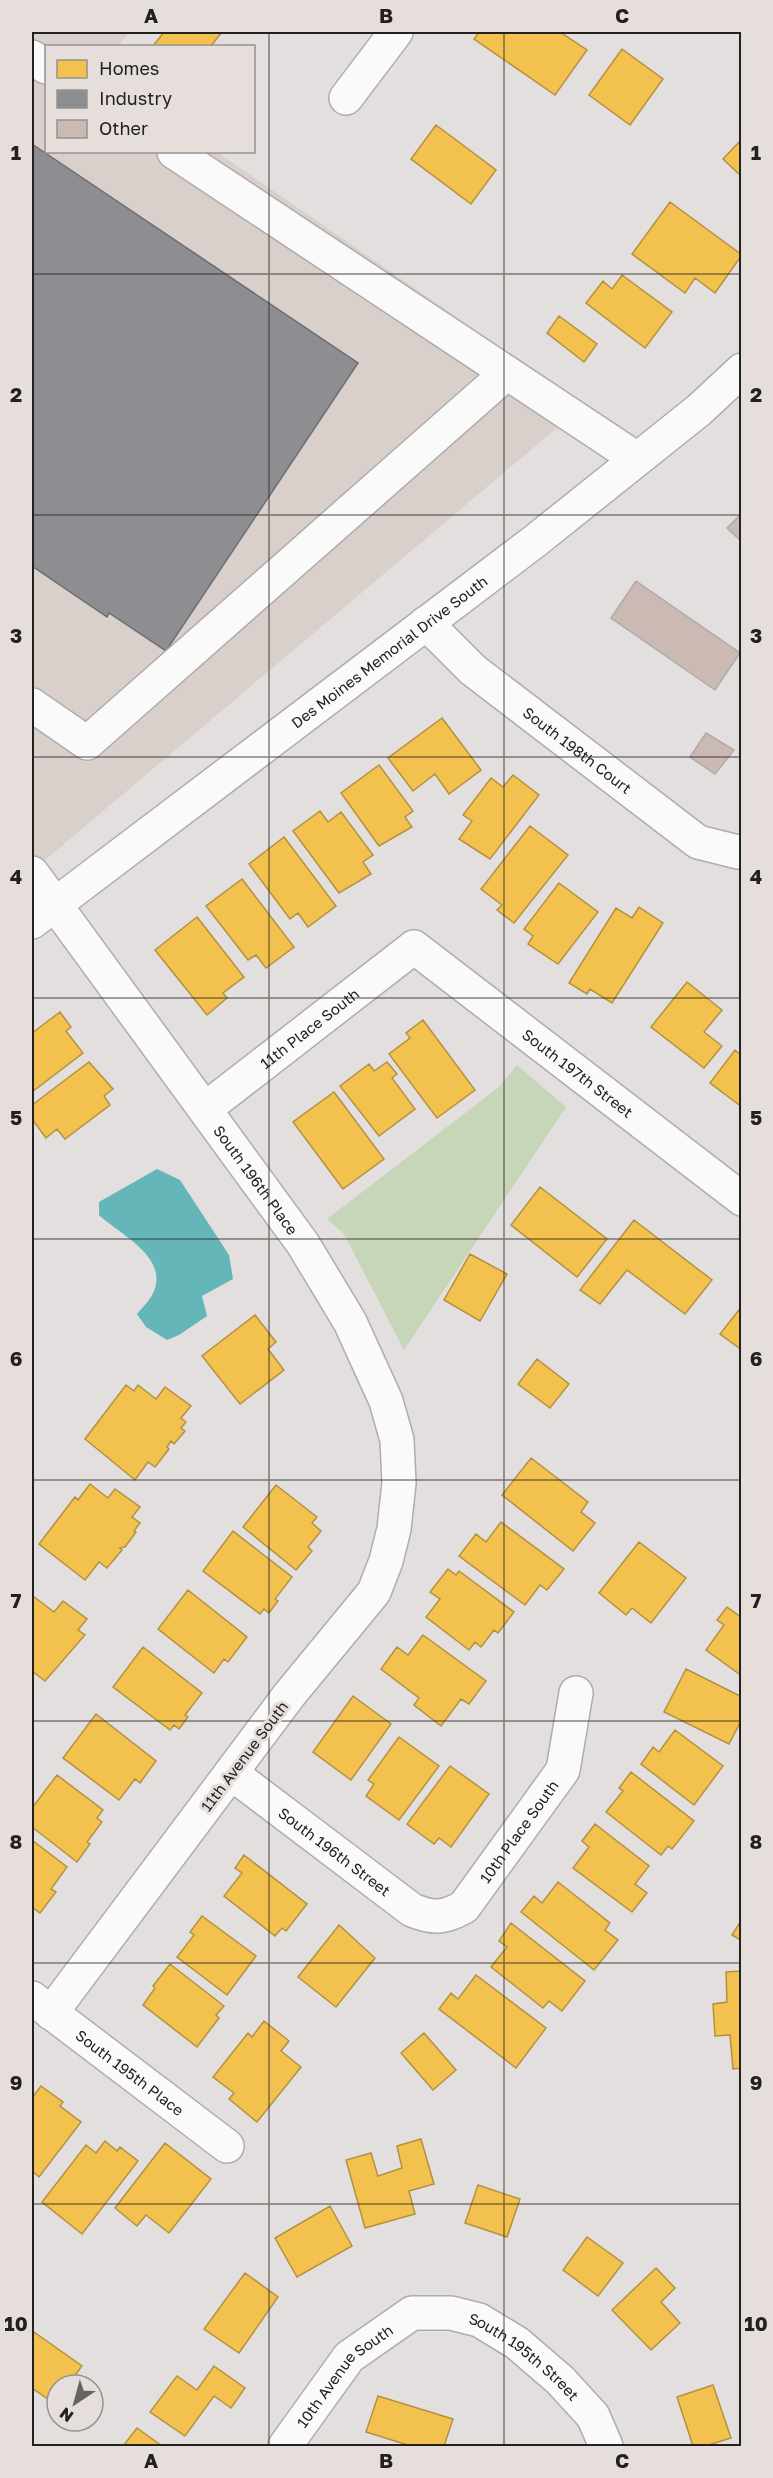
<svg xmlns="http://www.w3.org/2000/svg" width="773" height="2478" font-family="'Golos Text',sans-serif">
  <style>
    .built { fill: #d9cfcb }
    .green { fill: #c7d6b8 }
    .water { fill: #64b6b8 }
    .homes { fill: #f2c14e; stroke: #b49140; stroke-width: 1.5 }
    .industry { fill: #8d8d92; stroke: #6d6d70; stroke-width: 1.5 }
    .building { fill: #cabab3; stroke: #aeabaa; stroke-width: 1.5 }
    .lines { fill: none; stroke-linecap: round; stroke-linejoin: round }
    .minor-casing { stroke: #afacab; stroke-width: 36 }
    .major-casing { stroke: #afacab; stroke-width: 36 }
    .minor { stroke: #fbfafa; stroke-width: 33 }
    .major { stroke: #fbfafa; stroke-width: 33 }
    .grid { fill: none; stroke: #23211f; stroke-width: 1.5; stroke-opacity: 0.55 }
    .labels { text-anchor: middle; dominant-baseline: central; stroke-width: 6; stroke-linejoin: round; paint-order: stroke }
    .street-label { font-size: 15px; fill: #23211f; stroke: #e6dedb }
    .neatline { fill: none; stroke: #23211f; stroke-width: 2 }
    .grid-label { font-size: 20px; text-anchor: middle; font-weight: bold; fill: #23211f }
  </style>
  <rect width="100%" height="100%" fill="#e3dfde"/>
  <path class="built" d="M 32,32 L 129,32 L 118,46 L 46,46 L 46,152 L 217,152 L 584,405 L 32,871 Z"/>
  <path class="green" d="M 517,1065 L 566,1107 L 404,1350 L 344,1234 L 327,1219 L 499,1087 Z"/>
  <path class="water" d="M 157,1169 L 180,1180 L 229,1255 L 233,1279 L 202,1296 L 207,1316 L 179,1335 L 167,1340 L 146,1327 L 137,1314 C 143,1307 151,1299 154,1291 C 168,1256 119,1234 99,1215 L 99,1202 Z"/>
  <path class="homes" d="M 164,32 L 222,32 L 211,46 L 153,46 Z
    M 479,32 L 560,32 L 587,50 L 555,95 L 474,39 Z
    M 622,49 L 663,79 L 630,125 L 589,95 Z
    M 436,125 L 496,170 L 471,204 L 411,159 Z
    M 742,139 L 742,177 L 723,159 Z
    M 670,202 L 742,255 L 715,293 L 695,278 L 685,293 L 632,254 Z
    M 622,275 L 672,312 L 645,348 L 586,303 L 603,281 L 612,289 Z
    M 559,316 L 597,344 L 584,362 L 547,333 Z
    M 442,718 L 481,770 L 449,794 L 435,774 L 413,791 L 388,758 Z
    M 379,765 L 413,811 L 405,817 L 412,827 L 379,846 L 341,793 Z
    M 513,775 L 539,795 L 490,859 L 459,839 L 472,821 L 463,815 L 491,778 L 503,787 Z
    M 320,811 L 328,822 L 341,812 L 373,855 L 363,862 L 371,874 L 339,893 L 293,831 Z
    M 530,826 L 568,855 L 514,923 L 497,910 L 502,905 L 481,889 Z
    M 284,837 L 336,906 L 308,927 L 298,913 L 290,919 L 249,864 Z
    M 242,879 L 294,947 L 266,968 L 256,955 L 248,960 L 206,906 Z
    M 559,883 L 598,912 L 558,964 L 528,944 L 533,936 L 524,929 Z
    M 639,907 L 663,923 L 612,1003 L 590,989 L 587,994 L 569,983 L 616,908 L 632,918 Z
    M 197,917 L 244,977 L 223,993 L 227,998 L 207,1015 L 155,950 Z
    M 687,982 L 722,1010 L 704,1032 L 722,1046 L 704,1068 L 651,1027 Z
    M 60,1012 L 71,1027 L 66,1031 L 83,1053 L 32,1092 L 32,1033 Z
    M 423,1020 L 475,1090 L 437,1118 L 389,1054 L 410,1038 L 406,1033 Z
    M 735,1050 L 742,1056 L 742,1107 L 710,1083 Z
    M 89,1062 L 113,1089 L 104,1096 L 110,1105 L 65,1139 L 57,1129 L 46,1138 L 32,1119 L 32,1105 Z
    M 387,1062 L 397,1074 L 392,1078 L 415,1109 L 379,1136 L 340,1086 L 369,1064 L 374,1071 Z
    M 334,1092 L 384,1159 L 343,1189 L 293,1122 Z
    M 540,1187 L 607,1239 L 577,1277 L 511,1225 Z
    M 634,1220 L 712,1280 L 685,1314 L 627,1270 L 600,1304 L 580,1290 Z
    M 470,1254 L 507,1274 L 480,1321 L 444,1300 Z
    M 742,1306 L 742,1350 L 720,1334 Z
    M 255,1315 L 276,1342 L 268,1349 L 284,1370 L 240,1404 L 202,1356 Z
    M 537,1359 L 569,1384 L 550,1408 L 518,1384 Z
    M 126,1385 L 134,1391 L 138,1385 L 156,1399 L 165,1387 L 191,1406 L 181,1418 L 186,1422 L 181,1428 L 185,1431 L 174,1444 L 171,1441 L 167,1447 L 169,1449 L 155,1467 L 148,1462 L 135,1480 L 85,1439 Z
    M 531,1458 L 588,1502 L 581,1512 L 595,1523 L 573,1551 L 502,1495 Z
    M 90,1484 L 108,1498 L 115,1489 L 140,1507 L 132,1517 L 140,1523 L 134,1531 L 136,1532 L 125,1547 L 120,1548 L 122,1550 L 107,1568 L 99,1562 L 85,1580 L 39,1544 L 75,1497 L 78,1500 Z
    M 276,1485 L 317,1517 L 312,1523 L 321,1531 L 308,1547 L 312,1551 L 296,1570 L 243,1527 Z
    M 501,1522 L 564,1569 L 547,1590 L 540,1585 L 525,1605 L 459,1556 L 476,1534 L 486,1542 Z
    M 233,1531 L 292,1577 L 275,1599 L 278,1601 L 269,1613 L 264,1609 L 260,1614 L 203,1571 Z
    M 639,1542 L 686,1578 L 651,1623 L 632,1608 L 626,1615 L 599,1593 Z
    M 448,1569 L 456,1575 L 459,1571 L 514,1612 L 498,1633 L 494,1630 L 481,1647 L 475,1642 L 469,1650 L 426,1617 L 440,1599 L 430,1592 Z
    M 188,1590 L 247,1637 L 228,1662 L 224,1659 L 214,1673 L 158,1629 Z
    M 33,1596 L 54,1612 L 63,1601 L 87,1619 L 78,1630 L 85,1635 L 45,1681 L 32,1671 Z
    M 727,1607 L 742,1618 L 742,1676 L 706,1650 L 724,1625 L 717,1620 Z
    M 423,1635 L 486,1681 L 469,1704 L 461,1699 L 441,1726 L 414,1705 L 419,1698 L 381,1669 L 397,1647 L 408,1655 Z
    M 143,1647 L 202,1693 L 185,1715 L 188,1717 L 179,1729 L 174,1725 L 170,1730 L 113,1687 Z
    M 686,1669 L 742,1697 L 742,1719 L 729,1744 L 664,1712 Z
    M 353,1696 L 391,1724 L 351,1780 L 313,1752 Z
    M 96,1714 L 156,1761 L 140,1783 L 135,1779 L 119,1800 L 63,1758 Z
    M 675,1730 L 723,1766 L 694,1805 L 641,1764 L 653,1747 L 659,1752 Z
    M 399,1737 L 439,1766 L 399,1820 L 366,1796 L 374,1784 L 368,1780 Z
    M 450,1766 L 489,1794 L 451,1847 L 439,1838 L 434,1844 L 407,1824 Z
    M 631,1772 L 694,1821 L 672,1849 L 668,1846 L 661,1855 L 606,1812 L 623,1791 L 619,1788 Z
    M 57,1775 L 103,1810 L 97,1818 L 102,1822 L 87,1842 L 90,1844 L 77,1862 L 32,1827 L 32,1808 Z
    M 595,1824 L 649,1866 L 635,1884 L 647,1893 L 632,1912 L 573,1868 L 589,1847 L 582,1841 Z
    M 32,1840 L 67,1867 L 51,1889 L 56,1892 L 40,1913 L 32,1907 Z
    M 244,1855 L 307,1904 L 286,1931 L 282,1928 L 275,1936 L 224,1896 L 242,1873 L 235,1868 Z
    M 558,1882 L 610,1923 L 605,1930 L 618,1940 L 594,1970 L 521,1912 L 534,1896 L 542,1903 Z
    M 202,1916 L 256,1956 L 227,1995 L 177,1957 L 194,1935 L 190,1932 Z
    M 742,1919 L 742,1941 L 732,1935 Z
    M 511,1923 L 585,1981 L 562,2011 L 549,2001 L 543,2008 L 491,1967 L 507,1947 L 499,1941 Z
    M 339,1925 L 375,1958 L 336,2007 L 298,1977 Z
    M 170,1964 L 224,2006 L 216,2015 L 219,2018 L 197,2047 L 143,2005 L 155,1988 L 153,1986 Z
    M 742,1971 L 742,2068 L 733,2069 L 730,2035 L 715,2036 L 713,2004 L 727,2002 L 726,1972 Z
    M 476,1975 L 546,2028 L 516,2068 L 439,2009 L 451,1993 L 458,1999 Z
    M 264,2021 L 289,2041 L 281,2051 L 301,2067 L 257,2122 L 229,2099 L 234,2093 L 213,2077 L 248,2033 L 252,2037 Z
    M 424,2033 L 456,2070 L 433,2090 L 401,2053 Z
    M 41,2086 L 63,2102 L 60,2106 L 81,2122 L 39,2177 L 32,2171 L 32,2098 Z
    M 421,2139 L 434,2184 L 409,2191 L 415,2214 L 365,2228 L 346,2160 L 371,2153 L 378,2176 L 402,2168 L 397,2146 Z
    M 105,2141 L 117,2151 L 120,2147 L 138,2161 L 82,2234 L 42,2202 L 86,2145 L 96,2153 Z
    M 165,2143 L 211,2179 L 169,2233 L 146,2215 L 137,2226 L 115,2208 Z
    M 478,2185 L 520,2199 L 507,2237 L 465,2223 Z
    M 330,2206 L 352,2246 L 297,2277 L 275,2238 Z
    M 587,2237 L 623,2263 L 598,2296 L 563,2270 Z
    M 656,2268 L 675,2288 L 661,2302 L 680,2323 L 651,2350 L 612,2310 Z
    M 245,2273 L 278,2297 L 239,2353 L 204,2329 Z
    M 34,2332 L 82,2366 L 68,2385 L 57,2385 L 55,2404 L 32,2388 L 32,2336 Z
    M 214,2366 L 245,2388 L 231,2408 L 214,2396 L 185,2436 L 150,2412 L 177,2376 L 197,2390 Z
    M 713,2385 L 731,2438 L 705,2446 L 693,2446 L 677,2397 Z
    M 378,2396 L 453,2419 L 444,2446 L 411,2446 L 366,2432 Z
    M 137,2428 L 162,2446 L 123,2446 Z"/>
  <path class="industry" d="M 32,144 L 358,363 L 166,651 L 109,613 L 107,617 L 32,566 Z"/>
  <path class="building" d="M 742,513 L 742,542 L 727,528 Z
    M 636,581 L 740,653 L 715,690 L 611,618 Z
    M 706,733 L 734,750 L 715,774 L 690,757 Z"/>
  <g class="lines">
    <g class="minor-casing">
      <g id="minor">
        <path d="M 32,57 L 46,67"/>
        <path d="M 346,98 L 396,32"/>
        <path d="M 174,152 L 637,459"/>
        <path id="s1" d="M 426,623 L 473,670 L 698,842 L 738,852 L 742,851"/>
        <path d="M 32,705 L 87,743 L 507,373"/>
        <path id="s2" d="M 32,873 L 303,1244 L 350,1322 L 386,1401 L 397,1440 L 399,1483 L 394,1529 L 386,1561 L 374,1592 L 290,1694 L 51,2013"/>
        <path id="s3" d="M 205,1109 L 414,947 L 742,1199"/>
        <path id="s4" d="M 231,1773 L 412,1910 C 434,1919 444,1918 464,1907 L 563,1770 L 576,1693"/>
        <path id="s5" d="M 32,1998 L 227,2146"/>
        <path id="s6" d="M 285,2446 L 349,2357 L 412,2313 L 451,2313 L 479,2320 L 517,2343 L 560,2380 L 593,2416 L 606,2446"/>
      </g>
    </g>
    <g class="major-casing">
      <g id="major">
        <path id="s7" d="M 32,922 L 535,541 L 699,410 L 742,370"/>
      </g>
    </g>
    <use href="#minor" class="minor"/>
    <use href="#major" class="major"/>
  </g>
  <path class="grid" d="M 269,32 L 269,2446M 504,32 L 504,2446M 32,274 L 742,274M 32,515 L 742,515M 32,757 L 742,757M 32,998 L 742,998M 32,1239 L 742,1239M 32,1480 L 742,1480M 32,1721 L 742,1721M 32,1963 L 742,1963M 32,2204 L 742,2204"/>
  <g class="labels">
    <g class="street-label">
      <text stroke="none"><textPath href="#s7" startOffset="448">Des Moines Memorial Drive South</textPath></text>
      <text stroke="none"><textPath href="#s1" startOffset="198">South 198th Court</textPath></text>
      <text stroke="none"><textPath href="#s3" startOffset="132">11th Place South</textPath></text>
      <text stroke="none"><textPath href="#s3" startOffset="471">South 197th Street</textPath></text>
      <text stroke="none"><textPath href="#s2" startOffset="380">South 196th Place</textPath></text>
      <text transform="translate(244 1756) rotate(-53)">11th Avenue South</text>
      <text stroke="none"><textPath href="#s4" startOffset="375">10th Place South</textPath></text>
      <text stroke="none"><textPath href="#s4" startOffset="130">South 196th Street</textPath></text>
      <text stroke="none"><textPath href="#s5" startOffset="123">South 195th Place</textPath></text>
      <text stroke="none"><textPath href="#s6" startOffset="312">South 195th Street</textPath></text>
      <text stroke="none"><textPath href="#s6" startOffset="93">10th Avenue South</textPath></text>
    </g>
  </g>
  <rect width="773" height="2478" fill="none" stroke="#e6dedb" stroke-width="66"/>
  <rect x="45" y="45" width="210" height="108" fill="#e6dedb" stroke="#989290" stroke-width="1.5"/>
  <rect x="57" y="60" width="30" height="18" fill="#f2c14e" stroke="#989290" stroke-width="1.5"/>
  <text x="99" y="75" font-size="18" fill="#23211f">Homes</text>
  <rect x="57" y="90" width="30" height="18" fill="#8d8d92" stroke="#989290" stroke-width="1.5"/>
  <text x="99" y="105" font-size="18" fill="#23211f">Industry</text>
  <rect x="57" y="120" width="30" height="18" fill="#cabab3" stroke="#989290" stroke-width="1.5"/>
  <text x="99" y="135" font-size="18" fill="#23211f">Other</text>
  <g transform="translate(75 2403) rotate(216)"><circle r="28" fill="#e6dedb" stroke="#989290" stroke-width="1.5"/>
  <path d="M0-4.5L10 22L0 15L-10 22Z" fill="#666462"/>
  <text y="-9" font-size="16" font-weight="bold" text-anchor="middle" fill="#23211f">N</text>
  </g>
  <rect x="33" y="33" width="707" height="2412" class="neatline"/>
  <g class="grid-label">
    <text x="151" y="23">A</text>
    <text x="386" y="23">B</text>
    <text x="622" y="23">C</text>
    <text x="16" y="160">1</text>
    <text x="756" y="160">1</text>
    <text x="16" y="402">2</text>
    <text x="756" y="402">2</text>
    <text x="16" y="643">3</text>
    <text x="756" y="643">3</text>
    <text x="16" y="884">4</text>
    <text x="756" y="884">4</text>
    <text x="16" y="1125">5</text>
    <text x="756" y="1125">5</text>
    <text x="16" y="1366">6</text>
    <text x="756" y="1366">6</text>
    <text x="16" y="1608">7</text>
    <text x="756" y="1608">7</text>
    <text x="16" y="1849">8</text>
    <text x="756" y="1849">8</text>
    <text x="16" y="2090">9</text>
    <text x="756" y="2090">9</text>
    <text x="16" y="2331">10</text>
    <text x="756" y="2331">10</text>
    <text x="151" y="2468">A</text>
    <text x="386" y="2468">B</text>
    <text x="622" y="2468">C</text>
  </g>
</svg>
